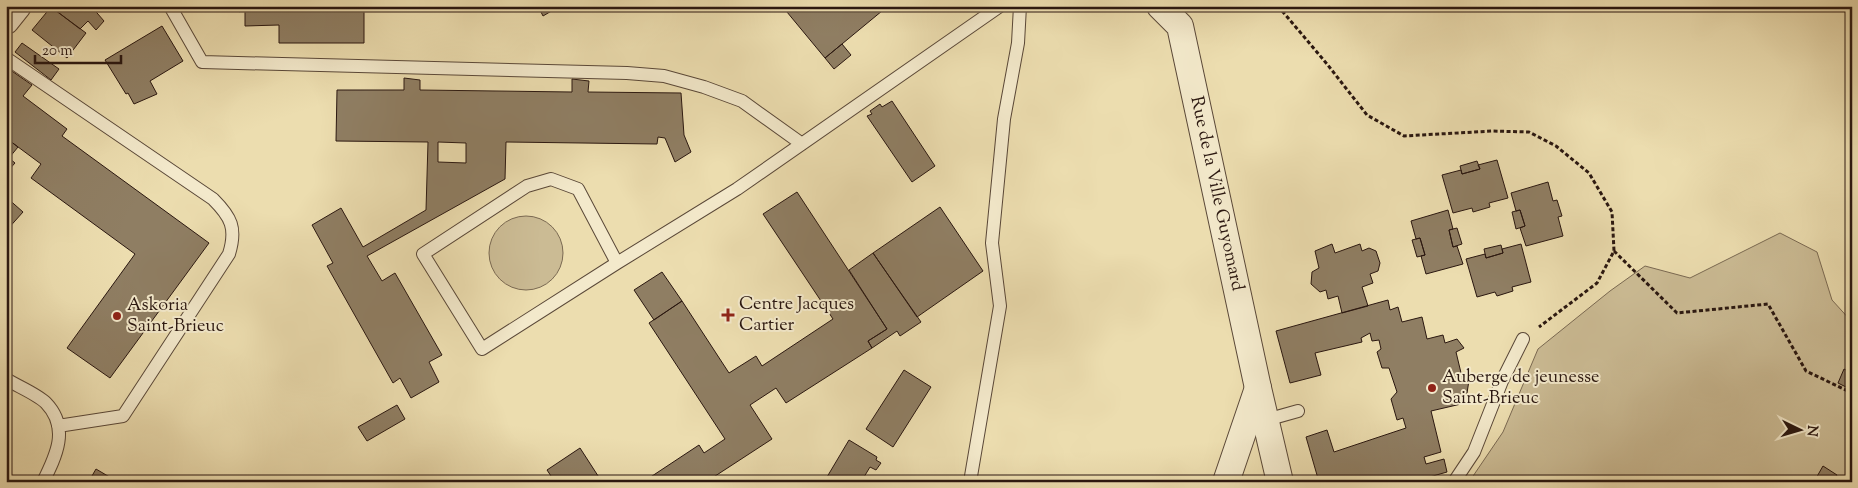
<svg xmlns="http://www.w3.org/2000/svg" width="1858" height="488" font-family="'Sorts Mill Goudy',serif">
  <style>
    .green { fill: #cbbb94; stroke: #7a6952 }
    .building { fill: #8f7e63; stroke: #2a1710; fill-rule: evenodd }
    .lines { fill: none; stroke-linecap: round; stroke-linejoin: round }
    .service-casing { stroke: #5a4838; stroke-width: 14 }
    .minor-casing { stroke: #5a4838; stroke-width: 28 }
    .path { stroke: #2a1710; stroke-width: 3; stroke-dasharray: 4 2.5; stroke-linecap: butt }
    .service { stroke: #f3e9cb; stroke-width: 12 }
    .minor { stroke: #f3e9cb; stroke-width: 26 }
    .poi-dot { fill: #8f2418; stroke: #f3e9cb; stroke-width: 2 }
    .labels { text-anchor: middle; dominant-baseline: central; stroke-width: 4; stroke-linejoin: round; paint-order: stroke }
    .street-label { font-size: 18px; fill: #2a1710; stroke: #f3e9cb }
    .poi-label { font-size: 18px; fill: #2a1710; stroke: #f3e9cb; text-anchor: start }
  </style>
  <rect width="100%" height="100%" fill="#ecddaf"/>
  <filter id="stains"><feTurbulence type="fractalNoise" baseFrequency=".004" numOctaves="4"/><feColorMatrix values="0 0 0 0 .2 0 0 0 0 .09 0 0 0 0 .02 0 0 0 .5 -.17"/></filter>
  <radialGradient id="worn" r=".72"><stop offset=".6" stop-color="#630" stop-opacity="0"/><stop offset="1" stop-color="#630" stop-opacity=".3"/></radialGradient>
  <path class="green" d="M489 253a37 37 0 1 1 74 0a37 37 0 1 1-74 0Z
    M 1780,233 L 1817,252 L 1832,300 L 1852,322 L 1852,482 L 1469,482 L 1503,432 L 1538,349 L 1610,291 L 1645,266 L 1690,278 Z"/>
  <path class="building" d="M 91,6 L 104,21 L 96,30 L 88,21 L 80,29 L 51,7 Z
    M 236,6 L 277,6 L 278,8 L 279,6 L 364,6 L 364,43 L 279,43 L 279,25 L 245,26 L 245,8 L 239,12 Z
    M 538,6 L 560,6 L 543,16 Z
    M 782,6 L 888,6 L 825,58 Z
    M 51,7 L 86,33 L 67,58 L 32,30 Z
    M 162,26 L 183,61 L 150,81 L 157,94 L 134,104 L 128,93 L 126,94 L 105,60 Z
    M 22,43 L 59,69 L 51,80 L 15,52 Z
    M 842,44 L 851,55 L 834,69 L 825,58 Z
    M 6,67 L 32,85 L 23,96 L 67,129 L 62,136 L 209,243 L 110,378 L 67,348 L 135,254 L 31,178 L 41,164 L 6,138 Z
    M 404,78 L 420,80 L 420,90 L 572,92 L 572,79 L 589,81 L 588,92 L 681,93 L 684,135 L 691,152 L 675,162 L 665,138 L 658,137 L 657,144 L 506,142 L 505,179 L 367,256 L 382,281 L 395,273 L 442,355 L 429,362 L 439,382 L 411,398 L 400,378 L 393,383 L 327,266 L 333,263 L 312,225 L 341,208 L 363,247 L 426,210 L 428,142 L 336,141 L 337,90 L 404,90 ZM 438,142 L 466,143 L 466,163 L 438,162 Z
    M 892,101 L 935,166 L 912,182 L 867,116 L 872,114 L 870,111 L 880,104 L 882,107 Z
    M 6,138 L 18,147 L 9,158 L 15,163 L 6,173 Z
    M 1497,160 L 1508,198 L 1489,203 L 1490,207 L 1473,212 L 1472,208 L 1453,213 L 1442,175 L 1461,170 L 1462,174 L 1480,169 L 1478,165 Z
    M 1477,161 L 1480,169 L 1462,174 L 1460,166 Z
    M 1548,182 L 1553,201 L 1557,200 L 1562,216 L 1558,217 L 1563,236 L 1526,246 L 1520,228 L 1525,226 L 1520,210 L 1516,211 L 1511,193 Z
    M 797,192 L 887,329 L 868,341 L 872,348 L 786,403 L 776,388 L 750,405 L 772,439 L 706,482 L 643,482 L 699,445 L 704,453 L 725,439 L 649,323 L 682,301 L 729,373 L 756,356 L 762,366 L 833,319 L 763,214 Z
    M 6,197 L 23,212 L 6,231 Z
    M 940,207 L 983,271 L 917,317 L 873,253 Z
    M 1448,210 L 1453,229 L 1449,230 L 1453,247 L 1457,246 L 1463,264 L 1426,274 L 1421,256 L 1425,255 L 1420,238 L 1416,239 L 1411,221 Z
    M 1520,210 L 1525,226 L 1516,229 L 1512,212 Z
    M 1457,228 L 1462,244 L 1453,247 L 1449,230 Z
    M 1420,238 L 1425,255 L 1417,257 L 1412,240 Z
    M 1332,244 L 1335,253 L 1360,244 L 1362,251 L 1369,248 L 1376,251 L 1380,263 L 1378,271 L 1370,274 L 1373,283 L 1362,287 L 1368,306 L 1342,313 L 1338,296 L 1328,299 L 1326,290 L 1320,292 L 1311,284 L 1312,272 L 1319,268 L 1315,251 Z
    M 1521,244 L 1531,282 L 1512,287 L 1513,291 L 1497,296 L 1495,292 L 1477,297 L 1466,259 L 1485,254 L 1486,258 L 1503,253 L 1502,249 Z
    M 1501,245 L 1503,253 L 1486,258 L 1484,249 Z
    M 873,253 L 921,322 L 900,336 L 897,331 L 872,348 L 868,341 L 887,329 L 849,270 Z
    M 662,272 L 682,301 L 654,320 L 634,290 Z
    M 1388,300 L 1390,310 L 1398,307 L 1402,322 L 1422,317 L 1427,339 L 1443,335 L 1445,343 L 1457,339 L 1464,348 L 1456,352 L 1462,377 L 1470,374 L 1467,393 L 1460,395 L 1461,404 L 1431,411 L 1441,452 L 1424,457 L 1426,464 L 1444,459 L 1447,472 L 1412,482 L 1319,482 L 1306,437 L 1327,430 L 1334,452 L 1406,428 L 1403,418 L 1397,420 L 1391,399 L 1397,392 L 1389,368 L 1382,368 L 1377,352 L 1381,349 L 1379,340 L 1372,341 L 1370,333 L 1361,338 L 1362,342 L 1315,353 L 1321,375 L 1290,383 L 1276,331 Z
    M 1844,369 L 1852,373 L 1852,390 L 1838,383 Z
    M 904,370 L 931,387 L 893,447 L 866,429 Z
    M 397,405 L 405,419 L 367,441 L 358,427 Z
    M 849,440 L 877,457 L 876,460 L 881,463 L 876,470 L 870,467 L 861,482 L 824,482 Z
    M 580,448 L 602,482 L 555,482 L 547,470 Z
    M 1823,466 L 1837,475 L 1833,482 L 1817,482 L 1815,480 Z
    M 96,469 L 118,482 L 89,481 Z"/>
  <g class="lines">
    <g class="service-casing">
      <path id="service" d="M 170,6 L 202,62 L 627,73 L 664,76 L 704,87 L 742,101 L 802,144
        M 6,58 L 213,199 C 231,217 237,228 229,254 L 123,416 L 58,426
        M 617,263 L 578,189 L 551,179 L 527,186 L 423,254 L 482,349 L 617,263 L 737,189 L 1000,6
        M 6,379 C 17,386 37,394 46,403 C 70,428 56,456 43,482
        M 1266,420 L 1298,411
        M 970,482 L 1000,306 L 992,243 L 1004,119 L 1018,43 L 1020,6
        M 1454,482 L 1474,452 L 1502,381 L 1523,339"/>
    </g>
    <g class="minor-casing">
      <g id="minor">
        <path id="s1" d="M 1160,6 L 1180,26 L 1258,388 L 1280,482"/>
        <path d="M 6,21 L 18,6"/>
        <path d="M 1226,482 L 1258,388"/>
      </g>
    </g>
    <path class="path" d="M 1278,6 L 1327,64 L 1367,115 L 1404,136 L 1492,131 L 1529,132 L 1556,146 L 1589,173 L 1612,212 L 1614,251 L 1597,283 L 1539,327
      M 1614,251 L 1677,313 L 1768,304 L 1806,371 L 1852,393"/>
    <use href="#service" class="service"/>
    <use href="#minor" class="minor"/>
  </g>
  <g class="poi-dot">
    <path d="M725.5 307.5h5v5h5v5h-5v5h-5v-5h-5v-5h5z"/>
    <circle cx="117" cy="316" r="5"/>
    <circle cx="1432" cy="388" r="5"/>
  </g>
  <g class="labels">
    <g class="street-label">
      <text stroke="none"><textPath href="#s1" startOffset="200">Rue de la Ville Guyomard</textPath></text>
    </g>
    <g class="poi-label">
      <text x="739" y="305">Centre Jacques<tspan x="739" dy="21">Cartier</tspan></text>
      <text x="127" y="306">Askoria<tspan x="127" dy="21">Saint-Brieuc</tspan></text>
      <text x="1442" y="378">Auberge de jeunesse<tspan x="1442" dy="21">Saint-Brieuc</tspan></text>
    </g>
  </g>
  <rect width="1858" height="488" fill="none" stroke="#ecddaf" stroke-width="25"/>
  <rect x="8" y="8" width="1843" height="473" fill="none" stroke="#2a1710" stroke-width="2.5"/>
  <rect x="12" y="12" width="1833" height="463" fill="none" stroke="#2a1710"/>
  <g transform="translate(1800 430) rotate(95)" stroke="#f3e9cb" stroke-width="4" paint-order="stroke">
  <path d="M0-4L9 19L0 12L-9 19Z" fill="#2a1710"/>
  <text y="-8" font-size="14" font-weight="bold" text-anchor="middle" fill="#2a1710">N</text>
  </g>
  <path d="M35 55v8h86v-8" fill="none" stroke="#2a1710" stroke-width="2.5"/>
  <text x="42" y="55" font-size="15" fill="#2a1710" stroke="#f3e9cb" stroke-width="4" paint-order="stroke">20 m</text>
  <rect width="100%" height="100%" filter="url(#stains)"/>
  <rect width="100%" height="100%" fill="url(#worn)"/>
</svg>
